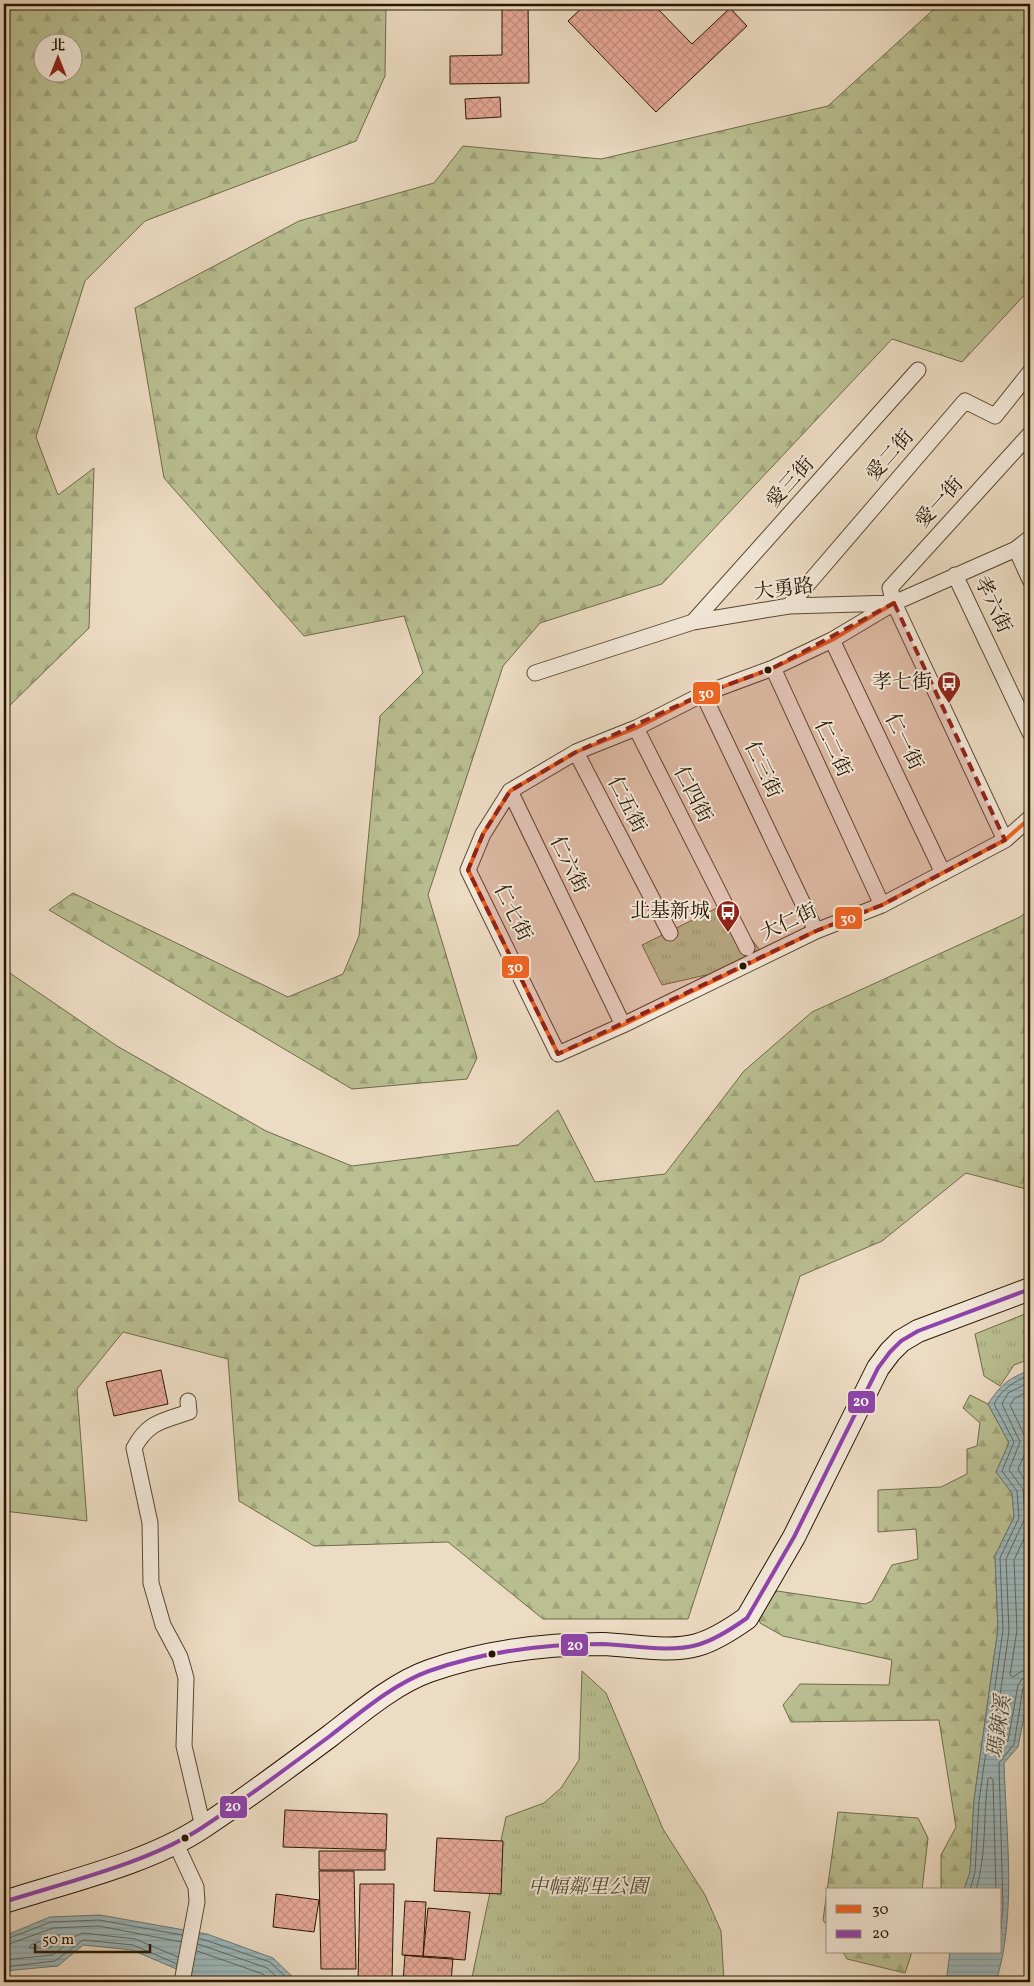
<svg xmlns="http://www.w3.org/2000/svg" width="1034" height="1986" font-family="Vollkorn,'Noto Serif TC',serif">
  <style>
    .forest { fill: url(#forest-firs); stroke: #706b49; fill-rule: evenodd }
    .park { fill: url(#park-tufts); stroke: #706b49 }
    .water { fill: url(#water-rules); stroke: #6e7871 }
    .lines { fill: none; stroke-linecap: round; stroke-linejoin: round }
    .shore { stroke: #62685e; stroke-width: 1 }
    .building { fill: url(#building-cross-hatch); stroke: #271600 }
    .street-casing { stroke: #584831; stroke-width: 17 }
    .secondary-casing { stroke: #271600; stroke-width: 24 }
    .street { stroke: #f3e8d9; stroke-width: 15 }
    .secondary { stroke: #f3e8d9; stroke-width: 22 }
    .bus-1-casing { stroke: #f3e8d9; stroke-width: 8 }
    .bus-2-casing { stroke: #f3e8d9; stroke-width: 8 }
    .bus-1 { stroke: #f26522; stroke-width: 4 }
    .bus-2 { stroke: #8e44ad; stroke-width: 4 }
    .marked { fill: #8f2418; fill-opacity: 0.2; stroke: #8f2418; stroke-width: 4; stroke-dasharray: 10 6; stroke-linejoin: round }
    .bus-dot { fill: #271600; stroke: #f3e8d9; stroke-width: 2 }
    .labels { text-anchor: middle; dominant-baseline: central; stroke-width: 4; stroke-linejoin: round; paint-order: stroke }
    .street-label { font-size: 20px; fill: #271600; stroke: #f3e8d9 }
    .poi-label { font-size: 20px; fill: #271600; stroke: #f3e8d9; text-anchor: end }
    .park-label { font-size: 20px; font-style: italic; fill: #53492c; stroke: #f3e8d9 }
    .water-label { font-size: 21px; font-style: italic; fill: #504f42; stroke: #f3e8d9 }
    .line-badge { stroke: #f3e8d9; stroke-width: 2 }
    .badge-label { font-size: 14px; text-anchor: middle; font-weight: bold; fill: #fff }
  </style>
  <defs>
    <pattern id="forest-firs" width="22" height="20" patternUnits="userSpaceOnUse" patternTransform="scale(1.25)"><rect width="22" height="20" fill="#bac092"/><path d="M5 1l3.5 6h-7zM16 11l3.5 6h-7z" fill="#a0a47c"/></pattern>
    <pattern id="park-tufts" width="24" height="20" patternUnits="userSpaceOnUse" patternTransform="scale(1.25)"><rect width="24" height="20" fill="#bac092"/><path d="M3 7l-1-3M5 7V3M7 7l1-3M15 17l-1-3M17 17v-4M19 17l1-3" fill="none" stroke="#a0a47c"/></pattern>
    <pattern id="water-rules" width="6" height="5" patternUnits="userSpaceOnUse" patternTransform="scale(1.25)"><rect width="6" height="5" fill="#9db9bd"/><path d="M0 2.5h6" fill="none" stroke="#879ea1"/></pattern>
    <pattern id="building-cross-hatch" width="8" height="8" patternUnits="userSpaceOnUse" patternTransform="scale(1.25)"><rect width="8" height="8" fill="#e7a899"/><path d="M0 0l8 8M0 8l8-8" fill="none" stroke="#c69082"/></pattern>
  </defs>
  <rect width="100%" height="100%" fill="#eddcc4"/>
  <filter id="stains"><feTurbulence type="fractalNoise" baseFrequency=".004" numOctaves="4"/><feColorMatrix values="0 0 0 0 .2 0 0 0 0 .09 0 0 0 0 .02 0 0 0 .5 -.17"/></filter>
  <radialGradient id="worn" r=".72"><stop offset=".6" stop-color="#630" stop-opacity="0"/><stop offset="1" stop-color="#630" stop-opacity=".3"/></radialGradient>
  <path class="forest" d="M 4,4 L 386,4 L 385,76 L 356,141 L 145,221 L 85,281 L 36,437 L 58,495 L 94,468 L 89,628 L 4,711 ZM 72,42 L 72,72 L 42,72 L 42,42 Z
    M 961,4 L 1030,4 L 1030,289 L 962,362 L 892,339 L 662,584 L 540,623 L 503,666 L 428,895 L 477,1058 L 467,1079 L 352,1089 L 49,910 L 73,893 L 288,997 L 343,974 L 359,936 L 380,716 L 423,673 L 404,616 L 304,636 L 164,478 L 135,308 L 299,221 L 434,183 L 463,146 L 601,159 L 828,106 L 933,10 Z
    M 1030,909 L 1030,1190 L 966,1173 L 882,1241 L 800,1276 L 688,1619 L 543,1619 L 448,1542 L 314,1546 L 239,1501 L 228,1359 L 123,1332 L 77,1389 L 87,1521 L 4,1511 L 4,969 L 117,1046 L 266,1131 L 352,1166 L 518,1145 L 558,1110 L 595,1182 L 665,1174 L 744,1071 L 812,1012 L 1020,917 Z
    M 970,1395 L 988,1404 L 1009,1443 L 996,1472 L 1012,1493 L 1014,1517 L 995,1556 L 998,1629 L 974,1800 L 970,1872 L 964,1890 L 941,1890 L 941,1855 L 956,1827 L 939,1720 L 791,1722 L 783,1705 L 800,1684 L 889,1685 L 892,1660 L 783,1636 L 760,1623 L 758,1612 L 777,1591 L 865,1604 L 872,1601 L 892,1565 L 918,1559 L 916,1529 L 878,1532 L 878,1490 L 941,1487 L 967,1474 L 967,1449 L 977,1446 L 980,1423 L 963,1408 Z
    M 838,1812 L 918,1818 L 928,1838 L 922,1890 L 828,1890 L 828,1927 L 823,1920 Z
    M 843,1952 L 912,1952 L 905,1973 L 847,1959 Z"/>
  <path class="park" d="M 725,904 L 768,961 L 662,985 L 642,945 Z
    M 1030,1312 L 1030,1359 L 1014,1365 L 1000,1386 L 984,1376 L 975,1334 Z
    M 582,1671 L 606,1693 L 663,1829 L 705,1895 L 721,1931 L 724,1982 L 471,1982 L 506,1817 L 544,1803 L 561,1788 L 579,1760 Z"/>
  <path class="water" d="M 1030,1370 L 1030,1661 L 1027,1702 L 1018,1747 L 1004,1763 C 1006,1834 1017,1914 996,1982 L 946,1982 L 950,1952 L 1000,1952 L 1000,1890 L 964,1890 L 970,1872 L 974,1800 L 998,1629 L 995,1556 L 1014,1517 L 1012,1493 L 996,1472 L 1009,1443 L 988,1404 C 1001,1384 1008,1379 1030,1370 Z
    M 100,1915 L 207,1934 L 273,1958 L 298,1982 L 207,1982 L 132,1950 L 83,1945 L 58,1966 L 4,1971 L 4,1936 L 50,1917 Z"/>
  <g class="lines">
    <path class="shore" d="M 1030,1382 L 1008,1393 L 1002,1404 L 1020,1442 L 1009,1470 L 1023,1489 L 1025,1518 L 1006,1559 L 1009,1631 L 992,1753 L 993,1756 L 1008,1741 L 1018,1685 L 1022,1679 L 1030,1678
      M 1030,1390 L 1014,1399 L 1010,1405 L 1027,1441 L 1027,1449 L 1018,1469 L 1030,1489
      M 1030,1526 L 1014,1560 L 1017,1630 L 1010,1675 L 1013,1677 L 1022,1671 L 1030,1670
      M 970,1890 L 975,1872 L 979,1801 L 1003,1630 L 1000,1558 L 1019,1518 L 1017,1491 L 1002,1471 L 1014,1442 L 994,1404 C 1003,1388 1013,1382 1030,1375
      M 976,1890 C 987,1854 983,1815 988,1779 L 990,1777 L 993,1780 L 996,1890
      M 59,1935 L 60,1939 L 50,1948 L 29,1948 L 31,1945 Z
      M 199,1938 L 270,1962 L 291,1982
      M 1000,1938 L 1003,1907 L 999,1763 L 1014,1744 L 1023,1688 L 1026,1685 L 1030,1684
      M 4,1940 L 51,1922 L 99,1920 L 182,1935
      M 198,1944 L 267,1968 L 282,1982
      M 4,1946 L 53,1928 L 99,1926 L 181,1942
      M 197,1951 L 263,1974 L 271,1982
      M 4,1960 L 53,1955 L 76,1936 L 83,1933 L 135,1939 L 178,1957
      M 4,1967 L 55,1961 L 83,1940 L 133,1945 L 177,1964"/>
  </g>
  <path class="building" d="M 502,4 L 528,4 L 529,83 L 450,84 L 450,56 L 502,55 Z
    M 586,4 L 653,4 L 692,44 L 730,8 L 747,26 L 656,112 L 568,21 Z
    M 500,97 L 501,117 L 466,119 L 465,99 Z
    M 161,1370 L 168,1404 L 114,1416 L 106,1382 Z
    M 285,1810 L 387,1814 L 386,1850 L 283,1847 Z
    M 437,1838 L 503,1841 L 501,1894 L 434,1891 Z
    M 319,1851 L 385,1851 L 385,1870 L 319,1870 Z
    M 319,1871 L 354,1871 L 356,1969 L 321,1969 Z
    M 360,1884 L 394,1884 L 392,1982 L 358,1982 Z
    M 276,1894 L 319,1900 L 314,1932 L 273,1927 Z
    M 405,1901 L 426,1902 L 423,1957 L 402,1955 Z
    M 428,1908 L 470,1912 L 465,1960 L 423,1957 Z
    M 405,1955 L 453,1958 L 451,1982 L 403,1982 Z"/>
  <g class="lines">
    <g class="street-casing">
      <path id="street" d="M 1016,549 L 1030,580
        M 955,575 L 1030,733
        M 894,603 L 832,640 L 773,668 L 703,694 L 636,728 L 576,752 L 510,791 L 483,834 L 468,870 L 558,1054 L 623,1025 L 816,931 L 882,905 L 1005,840 L 1030,818
        M 789,606 L 965,401 L 995,416 L 1030,372
        M 693,622 L 918,370
        M 832,640 L 943,873
        M 773,668 L 882,905
        M 535,673 L 693,622 L 789,606 L 894,603 L 1016,549 L 1030,538
        M 703,694 L 816,931
        M 636,728 L 747,948
        M 576,752 L 670,933
        M 510,791 L 623,1025
        M 1005,840 L 894,603 L 890,588 L 1030,434
        M 188,1401 L 189,1412 C 162,1421 148,1422 134,1448 L 150,1523 L 151,1583 L 163,1625 L 180,1657 L 186,1678 L 184,1746 L 203,1827
        M 176,1844 L 196,1887 L 197,1902 L 182,1982"/>
    </g>
    <g class="secondary-casing">
      <path id="secondary" d="M 4,1902 C 66,1882 149,1863 203,1827 C 246,1799 288,1767 330,1736 C 360,1713 393,1684 429,1671 C 483,1652 546,1644 603,1644 C 631,1645 669,1653 697,1645 C 715,1640 733,1628 747,1618 L 794,1537 L 878,1368 L 890,1352 L 901,1341 L 918,1331 L 1030,1289"/>
    </g>
    <use href="#street" class="street"/>
    <use href="#secondary" class="secondary"/>
    <g class="bus-1-casing">
      <path id="bus-1" d="M 894,603 L 832,640 L 773,668 L 703,694 L 636,728 L 576,752 L 510,791 L 483,834 L 468,870 L 558,1054 L 623,1025 L 816,931 L 882,905 L 1005,840 L 1030,818"/>
    </g>
    <g class="bus-2-casing">
      <path id="bus-2" d="M 4,1902 C 66,1882 149,1863 203,1827 C 246,1799 288,1767 330,1736 C 360,1713 393,1684 429,1671 C 483,1652 546,1644 603,1644 C 631,1645 669,1653 697,1645 C 715,1640 733,1628 747,1618 L 794,1537 L 878,1368 L 890,1352 L 901,1341 L 918,1331 L 1030,1289"/>
    </g>
    <use href="#bus-1" class="bus-1"/>
    <use href="#bus-2" class="bus-2"/>
  </g>
  <path class="marked" d="M 894,603 L 1005,840 L 882,905 L 816,931 L 558,1054 L 468,870 L 483,834 L 510,791 L 576,752 L 703,694 L 773,668 Z"/>
  <defs>
    <g id="bus-pin" transform="scale(1.25)"><path d="M0 17L-7.5 6A9.5 9.5 0 1 1 7.5 6Z" fill="#8f2418" stroke="#f3e8d9"/><path d="M-5-6H5V4H4V6H2V4H-2V6H-4V4H-5ZM-3.5-4V0h7V-4ZM-3.5 1.2v1.5H-2V1.2ZM2 1.2v1.5H3.5V1.2Z" fill="#fff"/></g>
  </defs>
  <g fill-rule="evenodd">
    <use href="#bus-pin" x="949" y="683"/>
    <use href="#bus-pin" x="728" y="912"/>
  </g>
  <g class="bus-dot">
    <circle cx="768" cy="670" r="4.5"/>
    <circle cx="743" cy="966" r="4.5"/>
    <circle cx="492" cy="1654" r="4.5"/>
    <circle cx="185" cy="1838" r="4.5"/>
  </g>
  <g class="labels">
    <g class="street-label">
      <text transform="translate(891 456) rotate(-49)">愛二街</text>
      <text transform="translate(791 483) rotate(-48)">愛三街</text>
      <text transform="translate(940 503) rotate(-48)">愛一街</text>
      <text transform="translate(784 590) rotate(-7)">大勇路</text>
      <text transform="translate(992 605) rotate(65)">孝六街</text>
      <text transform="translate(903 742) rotate(64)">仁一街</text>
      <text transform="translate(832 749) rotate(65)">仁二街</text>
      <text transform="translate(762 770) rotate(65)">仁三街</text>
      <text transform="translate(692 795) rotate(63)">仁四街</text>
      <text transform="translate(626 805) rotate(63)">仁五街</text>
      <text transform="translate(568 865) rotate(64)">仁六街</text>
      <text transform="translate(512 913) rotate(64)">仁七街</text>
      <text transform="translate(789 923) rotate(-25)">大仁街</text>
    </g>
    <g class="poi-label">
      <text x="932" y="683">孝七街</text>
      <text x="710" y="912">北基新城</text>
    </g>
    <g class="park-label">
      <text x="588" y="1888">中幅鄰里公園</text>
    </g>
    <g class="water-label">
      <text transform="translate(1000 1727) rotate(-82)">瑪鋉溪</text>
    </g>
  </g>
  <g class="line-badge">
    <rect x="692" y="681" width="29" height="24" rx="5" fill="#f26522"/>
    <rect x="834" y="906" width="29" height="24" rx="5" fill="#f26522"/>
    <rect x="501" y="955" width="29" height="24" rx="5" fill="#f26522"/>
    <rect x="847" y="1390" width="29" height="24" rx="5" fill="#8e44ad"/>
    <rect x="560" y="1633" width="29" height="24" rx="5" fill="#8e44ad"/>
    <rect x="219" y="1795" width="29" height="24" rx="5" fill="#8e44ad"/>
  </g>
  <g class="badge-label">
    <text x="706" y="698">30</text>
    <text x="848" y="923">30</text>
    <text x="515" y="972">30</text>
    <text x="861" y="1406">20</text>
    <text x="575" y="1650">20</text>
    <text x="233" y="1811">20</text>
  </g>
  <rect width="1034" height="1986" fill="none" stroke="#eddcc4" stroke-width="20"/>
  <rect x="5" y="5" width="1024" height="1976" fill="none" stroke="#271600" stroke-width="2.5"/>
  <rect x="10" y="10" width="1014" height="1966" fill="none" stroke="#271600"/>
  <rect x="826" y="1888" width="175" height="65" fill="#f3e8d9" stroke="#a19482"/>
  <rect x="836" y="1905" width="25" height="8" fill="#f26522" stroke="#a19482"/>
  <text x="872" y="1914" font-size="15" fill="#271600">30</text>
  <rect x="836" y="1930" width="25" height="8" fill="#8e44ad" stroke="#a19482"/>
  <text x="872" y="1938" font-size="15" fill="#271600">20</text>
  <g transform="translate(58 58)"><circle r="24" fill="#f3e8d9" stroke="#a19482"/>
  <path d="M0-4L9 19L0 12L-9 19Z" fill="#8f2418"/>
  <text y="-8" font-size="14" font-weight="bold" text-anchor="middle" fill="#271600">北</text>
  </g>
  <path d="M35 1944v8h115v-8" fill="none" stroke="#271600" stroke-width="2.5"/>
  <text x="42" y="1944" font-size="15" fill="#271600" stroke="#f3e8d9" stroke-width="4" paint-order="stroke">50 m</text>
  <rect width="100%" height="100%" filter="url(#stains)"/>
  <rect width="100%" height="100%" fill="url(#worn)"/>
</svg>
